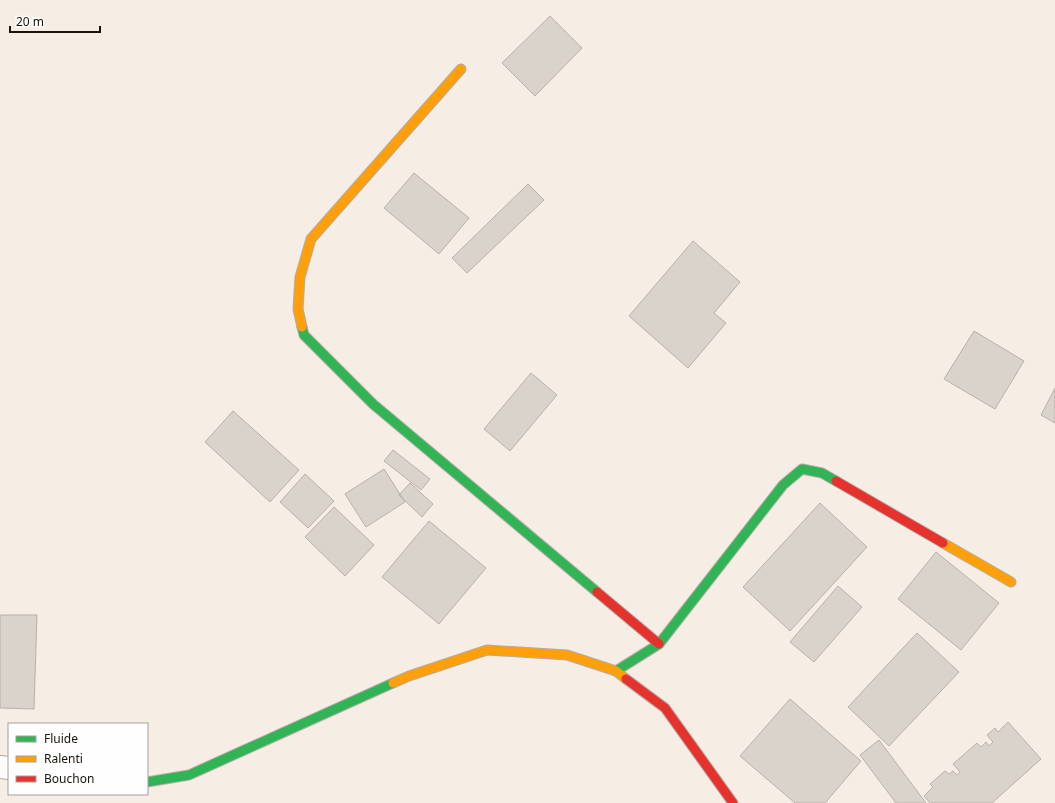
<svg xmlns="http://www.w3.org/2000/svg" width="1055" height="803" font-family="'Noto Sans',sans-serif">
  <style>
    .building { fill: #dad3cb; stroke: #b8b0aa }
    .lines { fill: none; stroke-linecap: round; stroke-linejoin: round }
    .street-casing { stroke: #b3aca5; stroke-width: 24 }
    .fast-casing { stroke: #b3aca5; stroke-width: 11 }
    .slow-casing { stroke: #b3aca5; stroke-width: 11 }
    .jam-casing { stroke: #b3aca5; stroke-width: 11 }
    .street { stroke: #fefcfb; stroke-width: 22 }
    .fast { stroke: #30b455; stroke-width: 9 }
    .slow { stroke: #ff9f0a; stroke-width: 9 }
    .jam { stroke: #e5322d; stroke-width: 9 }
  </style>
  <rect width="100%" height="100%" fill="#f6ede5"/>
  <path class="building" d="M 550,16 L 582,48 L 535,96 L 502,63 Z
    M 414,173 L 469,218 L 439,254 L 384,208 Z
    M 528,184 L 544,200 L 467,273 L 452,258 Z
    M 693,241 L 740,282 L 714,313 L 726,323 L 688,368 L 629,316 Z
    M 974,331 L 1024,361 L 995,409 L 944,379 Z
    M 531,373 L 557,395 L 510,451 L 484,429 Z
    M 1055,388 L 1055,423 L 1041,415 Z
    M 233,411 L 299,470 L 270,502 L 205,442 Z
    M 393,450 L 430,479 L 421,490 L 384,461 Z
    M 384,469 L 405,502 L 366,527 L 345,494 Z
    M 305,474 L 334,501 L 308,528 L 280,502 Z
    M 410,483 L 433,504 L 422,517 L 399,495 Z
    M 820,503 L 867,547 L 790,631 L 743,587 Z
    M 334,507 L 374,545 L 345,576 L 305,537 Z
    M 429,521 L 486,568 L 439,624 L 382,577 Z
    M 936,552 L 999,603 L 961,650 L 898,599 Z
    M 838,586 L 862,607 L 814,662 L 790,642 Z
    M 0,615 L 37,615 L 34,709 L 0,708 Z
    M 917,633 L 959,672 L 889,746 L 848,707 Z
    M 790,699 L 861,761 L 825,803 L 795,803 L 740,756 Z
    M 1008,722 L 1041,759 L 992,803 L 930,803 L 924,796 L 933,787 L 930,784 L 945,771 L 949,774 L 953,771 L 957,775 L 960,772 L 953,764 L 977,743 L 981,747 L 986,742 L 989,746 L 993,742 L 987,735 L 995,728 L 998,732 Z
    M 879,740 L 926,803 L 896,803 L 860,755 Z"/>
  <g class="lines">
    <g class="street-casing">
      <path id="street" d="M 0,767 L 9,768"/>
    </g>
    <g class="fast-casing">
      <path id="fast" d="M 302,327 L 304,335 L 373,404 L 597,592
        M 616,671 L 659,644 L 783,485 L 802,469 L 822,473 L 836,481
        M 147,782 L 189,775 L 393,683"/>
    </g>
    <g class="slow-casing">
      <path id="slow" d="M 302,327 L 298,309 L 300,277 L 311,239 L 461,69
        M 943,543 L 1011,582
        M 393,683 L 409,676 L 487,650 L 567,655 L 616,671 L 626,679"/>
    </g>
    <g class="jam-casing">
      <path id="jam" d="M 836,481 L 943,543
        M 597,592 L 659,644
        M 626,679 L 665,708 L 733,803"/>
    </g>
    <use href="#street" class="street"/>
    <use href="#fast" class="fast"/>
    <use href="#slow" class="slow"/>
    <use href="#jam" class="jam"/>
  </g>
  <rect x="8" y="723" width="140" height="72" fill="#fefefe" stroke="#a3a09d"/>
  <rect x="16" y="736" width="20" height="6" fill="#30b455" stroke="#a3a09d"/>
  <text x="44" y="743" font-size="12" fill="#1a130c">Fluide</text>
  <rect x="16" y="756" width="20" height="6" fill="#ff9f0a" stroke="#a3a09d"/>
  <text x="44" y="763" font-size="12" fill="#1a130c">Ralenti</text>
  <rect x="16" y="776" width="20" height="6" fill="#e5322d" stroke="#a3a09d"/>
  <text x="44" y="783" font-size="12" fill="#1a130c">Bouchon</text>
  <path d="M10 26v6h90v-6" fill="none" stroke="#1a130c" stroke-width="2"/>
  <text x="16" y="26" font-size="12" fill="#1a130c" stroke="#fefefe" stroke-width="3" paint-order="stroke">20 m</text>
</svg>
